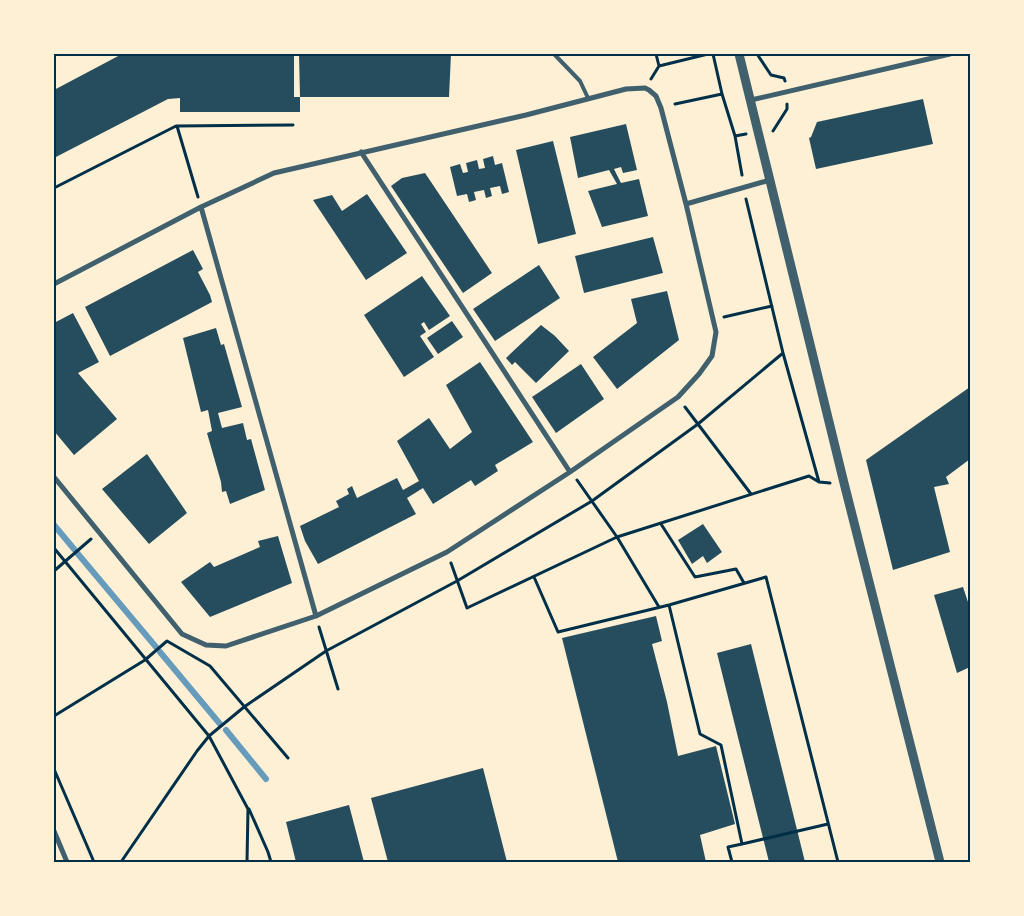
<svg xmlns="http://www.w3.org/2000/svg" width="1024" height="916" font-family="'Times New Roman',serif">
  <style>
    .lines { fill: none; stroke-linecap: round; stroke-linejoin: round }
    .stream { stroke: #669bbc; stroke-width: 6 }
    .building { fill: #264d5e }
    .path { stroke: #003049; stroke-width: 3 }
    .service { stroke: #3f606c; stroke-width: 4 }
    .minor { stroke: #3f606c; stroke-width: 5 }
    .tertiary { stroke: #3f606c; stroke-width: 9 }
    .neatline { fill: none; stroke: #003049; stroke-width: 2 }
  </style>
  <rect width="100%" height="100%" fill="#fdf0d5"/>
  <g class="lines">
    <path class="stream" d="M 54,525 L 74,549
      M 78,554 L 156,647
      M 160,652 L 220,724
      M 226,730 L 266,779"/>
  </g>
  <path class="building" d="M 122,54 L 294,54 L 294,97 L 300,97 L 300,112 L 180,112 L 180,98 L 168,99 L 54,158 L 54,90 Z
    M 299,54 L 451,54 L 449,97 L 300,97 Z
    M 923,99 L 933,144 L 816,169 L 809,138 L 811,137 L 817,122 Z
    M 626,124 L 637,170 L 623,173 L 621,167 L 614,169 L 621,183 L 639,179 L 648,216 L 602,227 L 588,191 L 617,184 L 609,170 L 578,178 L 570,137 Z
    M 553,141 L 576,234 L 538,244 L 516,150 Z
    M 493,156 L 495,165 L 502,163 L 509,192 L 502,194 L 500,186 L 490,188 L 492,196 L 486,198 L 484,190 L 474,192 L 476,200 L 469,202 L 467,194 L 457,196 L 450,167 L 460,164 L 463,173 L 468,172 L 466,163 L 477,160 L 479,169 L 485,168 L 483,159 Z
    M 425,173 L 492,273 L 463,293 L 391,186 L 402,178 Z
    M 367,194 L 407,253 L 366,280 L 313,200 L 332,195 L 342,211 Z
    M 653,237 L 663,273 L 584,293 L 575,256 Z
    M 193,250 L 203,269 L 198,272 L 210,295 L 212,302 L 110,356 L 85,307 Z
    M 539,265 L 560,298 L 495,341 L 473,309 Z
    M 422,276 L 450,316 L 429,330 L 424,322 L 421,324 L 426,332 L 420,336 L 434,357 L 404,377 L 364,315 Z
    M 667,291 L 679,340 L 617,389 L 593,357 L 637,323 L 631,299 Z
    M 73,313 L 99,362 L 78,373 L 117,419 L 74,455 L 54,431 L 54,323 Z
    M 452,321 L 463,337 L 438,354 L 427,338 Z
    M 541,325 L 555,336 L 569,351 L 536,383 L 515,362 L 512,365 L 506,358 Z
    M 216,328 L 221,345 L 224,344 L 242,407 L 218,413 L 222,428 L 243,423 L 247,440 L 251,439 L 265,490 L 230,504 L 226,491 L 222,492 L 221,482 L 207,433 L 212,431 L 208,410 L 201,412 L 183,338 Z
    M 480,362 L 533,442 L 495,465 L 498,471 L 475,486 L 471,480 L 433,504 L 423,488 L 407,498 L 416,514 L 318,564 L 305,541 L 300,526 L 339,507 L 336,501 L 349,494 L 347,489 L 352,486 L 357,498 L 397,478 L 403,490 L 419,481 L 397,441 L 429,418 L 450,449 L 472,432 L 446,385 Z
    M 581,364 L 604,399 L 556,433 L 532,397 Z
    M 970,387 L 970,459 L 946,477 L 949,484 L 934,487 L 950,552 L 893,570 L 866,460 Z
    M 147,454 L 187,513 L 149,544 L 102,489 Z
    M 703,524 L 722,552 L 707,563 L 703,556 L 692,564 L 678,540 Z
    M 278,536 L 292,583 L 210,617 L 181,582 L 210,562 L 214,567 L 260,547 L 258,541 Z
    M 963,587 L 969,605 L 970,604 L 970,667 L 957,673 L 934,595 Z
    M 656,616 L 662,641 L 652,644 L 667,702 L 678,756 L 716,746 L 735,824 L 700,835 L 706,862 L 618,862 L 562,638 Z
    M 751,644 L 805,862 L 769,862 L 717,653 Z
    M 483,768 L 507,862 L 388,862 L 371,798 Z
    M 349,805 L 364,862 L 296,862 L 286,822 Z"/>
  <g class="lines">
    <path class="path" d="M 656,54 L 659,66
      M 713,54 L 722,94 L 735,136 L 746,134
      M 757,54 L 771,75 L 784,78 L 785,81
      M 651,79 L 659,66 L 708,54
      M 675,104 L 722,94
      M 177,126 L 198,197
      M 773,131 L 787,109 L 787,104
      M 735,136 L 742,175
      M 54,188 L 176,126 L 293,125
      M 724,317 L 772,306
      M 783,353 L 819,482 L 830,483
      M 685,407 L 751,494
      M 577,480 L 617,537 L 659,607
      M 661,524 L 695,577 L 736,569 L 744,583
      M 54,548 L 209,736 L 248,809 L 247,862
      M 451,563 L 467,608 L 617,537 L 809,476 L 819,482
      M 54,571 L 91,539
      M 534,577 L 558,632 L 669,605 L 766,577 L 838,862
      M 669,605 L 700,734 L 721,745 L 742,844 L 728,847 L 732,862
      M 319,627 L 338,689
      M 54,716 L 145,660 L 167,641 L 210,666 L 288,758
      M 54,769 L 94,862
      M 249,809 L 268,852 L 271,862
      M 742,844 L 828,824
      M 121,862 L 197,751 L 209,736 L 244,707 L 326,651 L 457,581 L 592,501 L 698,424 L 783,353 L 746,199"/>
    <path class="service" d="M 554,54 L 580,81 L 588,98"/>
    <path class="minor" d="M 751,100 L 950,54
      M 361,152 L 570,472
      M 201,207 L 316,616
      M 54,284 L 201,207 L 274,173 L 526,115 L 626,89 L 645,88 L 649,90 L 656,96 L 661,108 L 686,204 L 770,180
      M 54,477 L 182,634 L 206,645 L 226,646 L 316,616 L 447,552 L 570,472 L 678,397 L 699,374 L 712,356 L 716,332 L 686,204
      M 54,831 L 67,862"/>
    <path class="tertiary" d="M 739,54 L 844,483 L 940,862"/>
  </g>
  <rect width="1024" height="916" fill="none" stroke="#fdf0d5" stroke-width="110"/>
  <rect x="55" y="55" width="914" height="806" class="neatline"/>
</svg>
